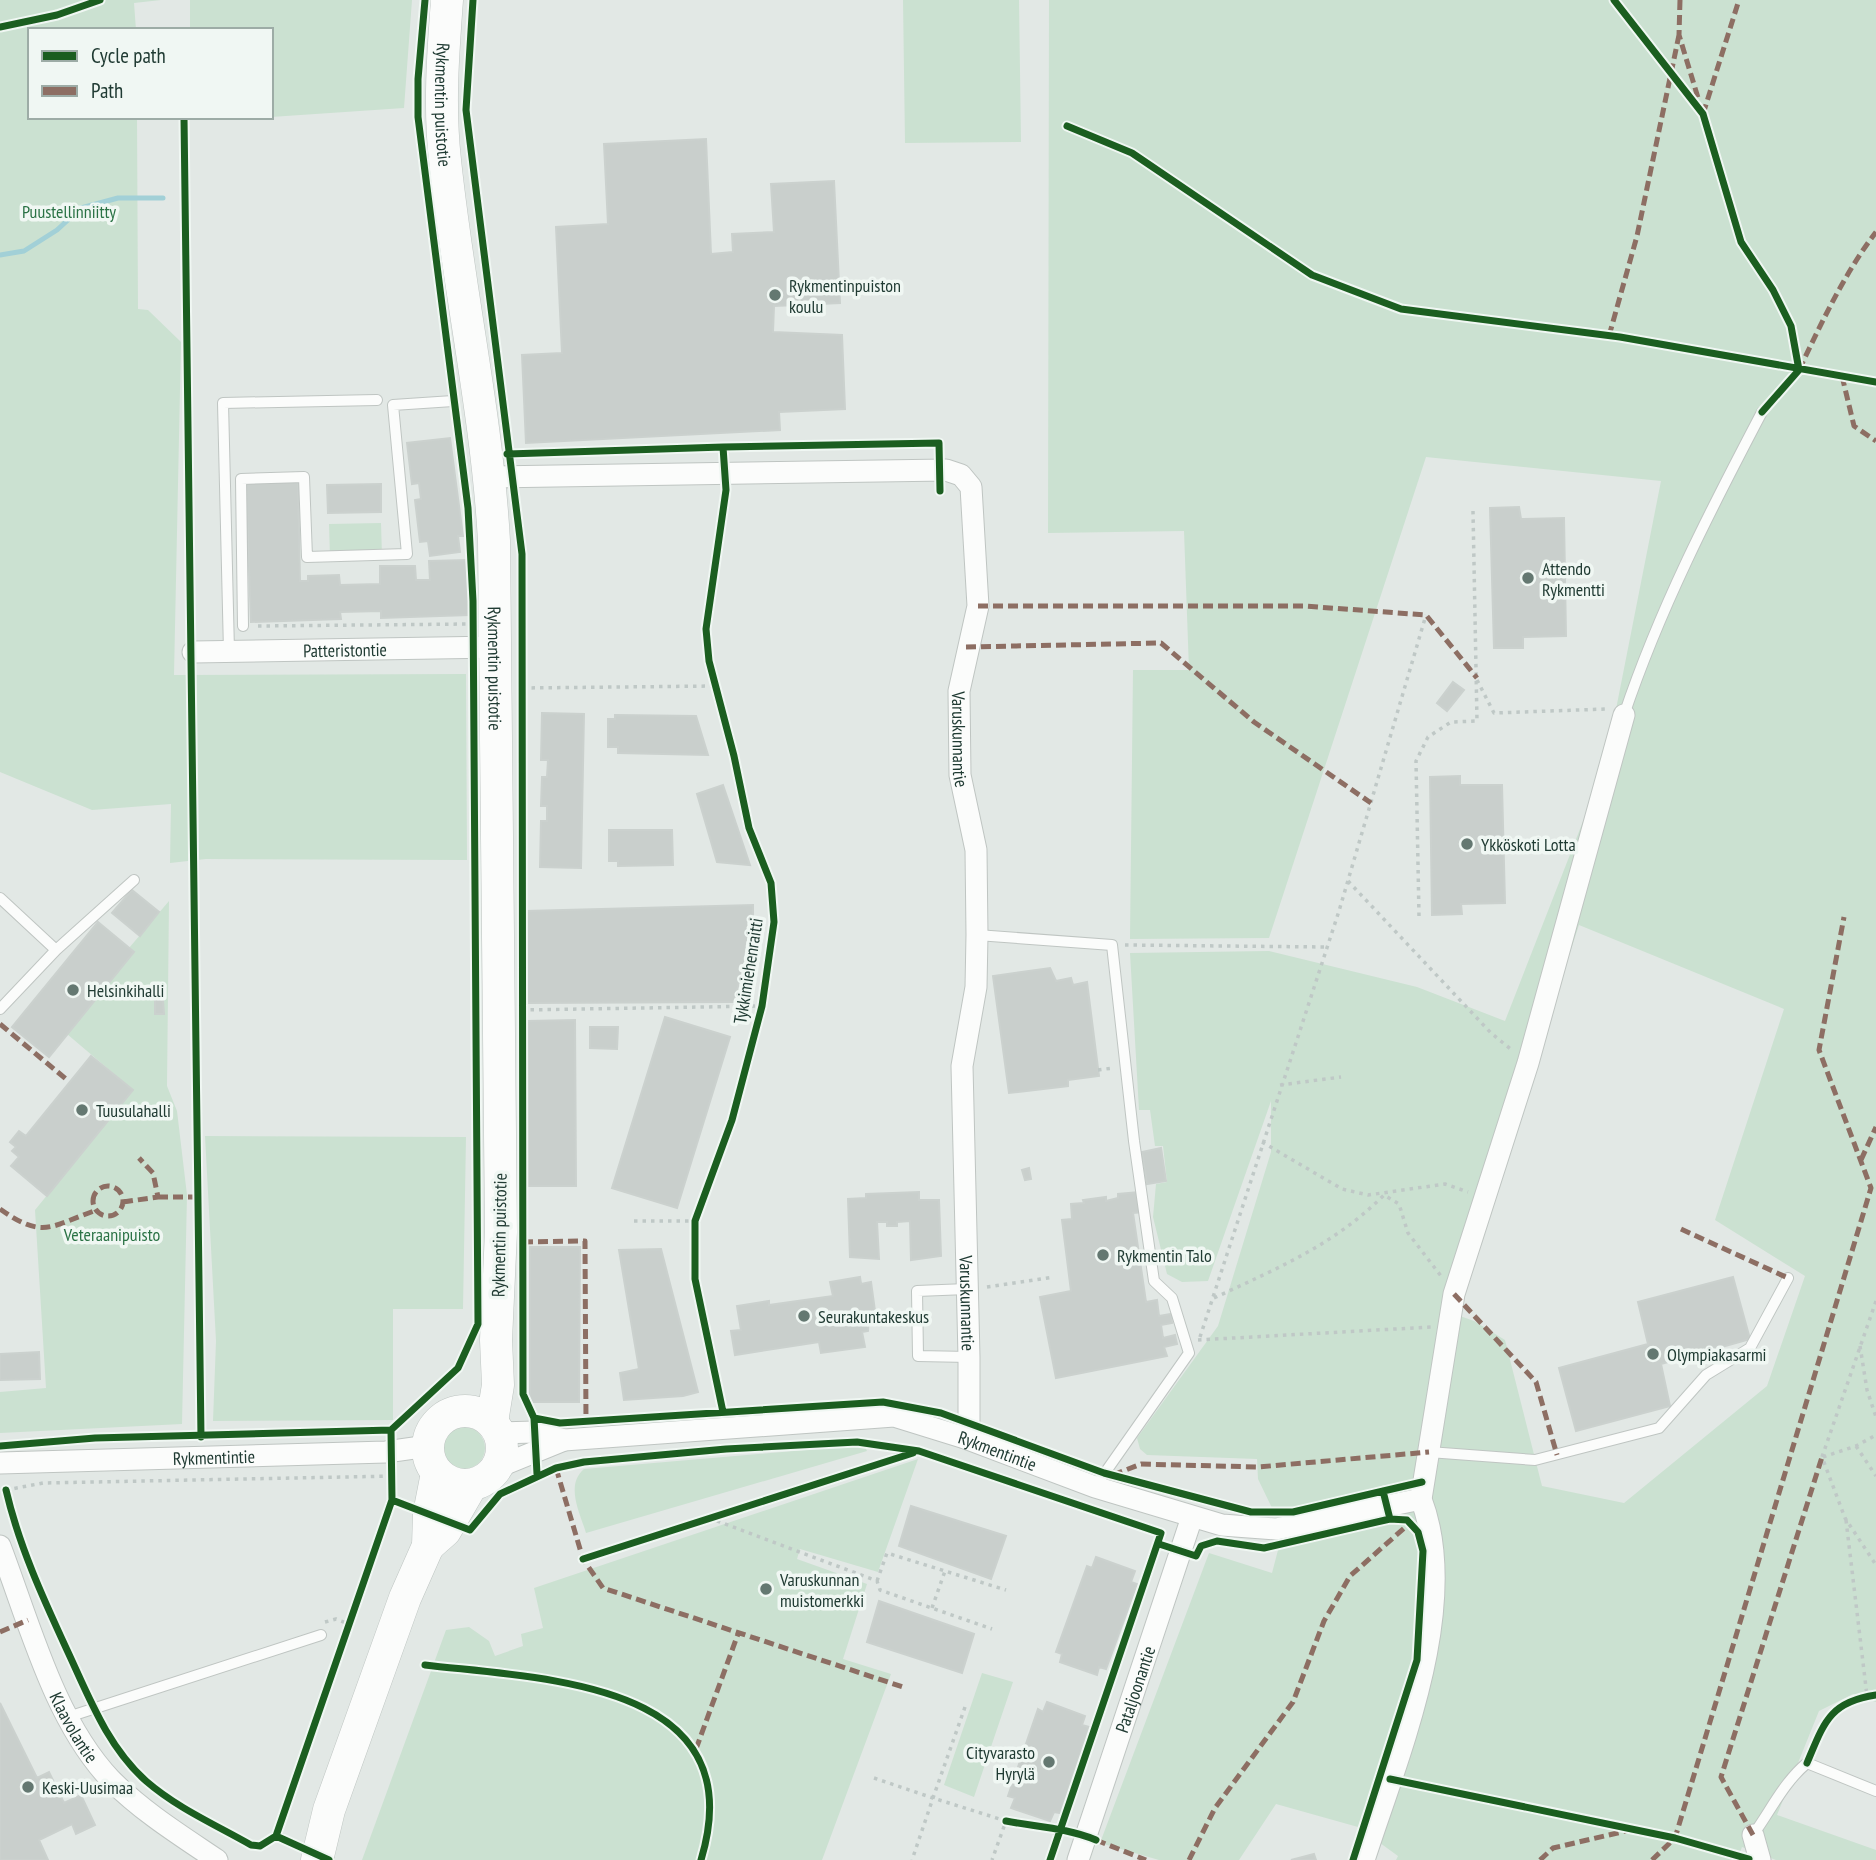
<svg xmlns="http://www.w3.org/2000/svg" width="1876" height="1860" font-family="'PT Sans Narrow',sans-serif">
  <style>
    .green { fill: #cbe1d1; fill-rule: evenodd }
    .lines { fill: none; stroke-linecap: round; stroke-linejoin: round }
    .stream { stroke: #a2d0d7; stroke-width: 5 }
    .building { fill: #c9cfcc; stroke: #cbd1ce; stroke-width: 2 }
    .lane-casing { stroke: #bfc5c2; stroke-width: 12 }
    .street-casing { stroke: #bfc5c2; stroke-width: 23 }
    .secondary-casing { stroke: #bec5c2; stroke-width: 33 }
    .path { stroke: #bfc8c6; stroke-width: 3.5; stroke-dasharray: 3.5 5; stroke-linecap: butt }
    .lane { stroke: #fbfcfb; stroke-width: 10 }
    .street { stroke: #fbfcfb; stroke-width: 21 }
    .secondary { stroke: #fbfcfb; stroke-width: 32 }
    .quiet { stroke: #8d6e63; stroke-width: 5; stroke-dasharray: 10 5; stroke-linecap: butt }
    .cycleway-casing { stroke: #f0f7f3; stroke-width: 11 }
    .cycleway { stroke: #1b5e20; stroke-width: 7 }
    .poi-dot { fill: #647871; stroke: #f0f7f3; stroke-width: 2.5 }
    .labels { text-anchor: middle; dominant-baseline: central; stroke-width: 7; stroke-linejoin: round; paint-order: stroke }
    .street-label { font-size: 18px; fill: #203b33; stroke: #f0f7f3 }
    .park-label { font-size: 18px; fill: #2a7245; stroke: #f0f7f3 }
    .poi-label { font-size: 18px; fill: #203b33; stroke: #f0f7f3; text-anchor: start }
  </style>
  <rect width="100%" height="100%" fill="#e2e8e5"/>
  <path class="green" d="M 0,0 L 161,0 L 134,3 L 136,30 L 30,30 L 30,117 L 137,117 L 138,309 L 148,310 L 181,342 L 174,675 L 466,674 L 467,860 L 206,859 L 170,863 L 171,804 L 92,810 L 0,772 Z
    M 190,0 L 412,0 L 404,108 L 271,117 L 271,30 L 190,30 Z
    M 903,0 L 1019,0 L 1021,142 L 905,143 Z
    M 1049,0 L 1876,0 L 1876,1702 L 1853,1694 L 1819,1711 L 1777,1815 L 1876,1850 L 1876,1860 L 1776,1860 L 1742,1847 L 1737,1860 L 1396,1860 L 1398,1856 L 1358,1827 L 1276,1804 L 1239,1860 L 1159,1860 L 1100,1843 L 1209,1553 L 1272,1573 L 1283,1531 L 1258,1479 L 1257,1459 L 1147,1455 L 1140,1449 L 1137,1438 L 1218,1326 L 1271,1152 L 1271,1101 L 1208,1281 L 1182,1282 L 1167,1274 L 1153,1217 L 1156,1184 L 1167,1182 L 1163,1146 L 1155,1146 L 1150,1110 L 1139,1110 L 1130,953 L 1269,951 L 1417,987 L 1505,1021 L 1605,765 L 1661,481 L 1426,457 L 1269,938 L 1130,939 L 1133,670 L 1189,670 L 1184,531 L 1048,533 ZM 1579,925 L 1784,1009 L 1715,1220 L 1805,1276 L 1767,1386 L 1624,1503 L 1542,1486 L 1505,1340 L 1474,1321 L 1446,1311 L 1461,1282 Z
    M 381,523 L 382,556 L 330,557 L 329,524 Z
    M 169,901 L 167,1086 L 177,1111 L 187,1195 L 182,1424 L 0,1433 L 0,1392 L 46,1388 L 35,1210 L 133,1090 L 67,1034 L 133,952 L 129,948 Z
    M 205,1136 L 466,1137 L 463,1309 L 393,1309 L 393,1420 L 213,1421 L 216,1341 Z
    M443 1448a21 21 0 1 1 42 0a21 21 0 1 1-42 0Z
    M 864,1445 L 867,1451 L 586,1533 C 580,1513 565,1485 584,1469 Z
    M 918,1459 L 878,1572 L 800,1549 L 797,1559 L 867,1584 L 843,1659 L 891,1674 L 822,1860 L 362,1860 L 446,1630 L 469,1627 L 489,1641 L 495,1656 L 523,1646 L 521,1634 L 543,1628 L 534,1588 Z
    M 982,1673 L 1013,1682 L 974,1797 L 944,1785 Z"/>
  <g class="lines">
    <path class="stream" d="M 0,255 L 24,251 L 57,230 L 81,208 L 118,198 L 163,198"/>
  </g>
  <path class="building" d="M 706,139 L 711,254 L 733,252 L 732,234 L 774,232 L 771,184 L 834,181 L 840,303 L 774,306 L 773,332 L 842,335 L 845,409 L 779,412 L 780,430 L 526,443 L 522,355 L 562,353 L 556,227 L 608,224 L 604,144 Z
    M 450,438 L 463,536 L 458,536 L 460,552 L 430,556 L 428,541 L 420,542 L 415,500 L 421,499 L 419,483 L 412,484 L 407,443 Z
    M 298,481 L 300,581 L 308,581 L 308,576 L 339,575 L 340,585 L 380,584 L 380,566 L 415,566 L 416,580 L 430,580 L 429,561 L 467,560 L 469,615 L 381,618 L 381,611 L 340,612 L 341,619 L 251,622 L 246,483 Z
    M 381,484 L 381,512 L 328,513 L 327,485 Z
    M 1519,507 L 1521,519 L 1564,518 L 1566,636 L 1523,637 L 1523,648 L 1494,648 L 1490,508 Z
    M 1453,682 L 1464,690 L 1447,711 L 1437,703 Z
    M 542,713 L 584,714 L 581,868 L 540,867 L 541,821 L 547,821 L 547,806 L 541,806 L 542,777 L 547,777 L 548,760 L 541,760 Z
    M 615,715 L 696,716 L 708,755 L 618,753 L 618,747 L 608,747 L 608,719 L 615,719 Z
    M 1460,776 L 1460,785 L 1502,785 L 1505,903 L 1461,904 L 1462,914 L 1432,915 L 1430,777 Z
    M 723,785 L 750,865 L 717,862 L 697,794 Z
    M 609,830 L 672,830 L 673,865 L 618,866 L 618,861 L 609,861 Z
    M 132,890 L 159,912 L 140,936 L 112,913 Z
    M 753,905 L 753,927 L 734,1002 L 527,1003 L 526,911 Z
    M 98,922 L 134,952 L 49,1057 L 12,1027 Z
    M 1050,968 L 1056,981 L 1071,978 L 1073,985 L 1087,982 L 1099,1076 L 1068,1080 L 1068,1086 L 1009,1093 L 993,976 Z
    M 155,1000 L 163,1000 L 164,1014 L 155,1014 Z
    M 665,1017 L 730,1037 L 677,1208 L 612,1188 Z
    M 575,1020 L 576,1186 L 528,1186 L 527,1021 Z
    M 590,1027 L 618,1027 L 617,1049 L 590,1048 Z
    M 91,1056 L 133,1090 L 47,1196 L 11,1166 L 19,1157 L 12,1151 L 16,1147 L 10,1142 L 19,1131 L 26,1136 Z
    M 1161,1148 L 1166,1181 L 1147,1184 L 1142,1152 Z
    M 1029,1168 L 1031,1179 L 1025,1180 L 1022,1170 Z
    M 919,1192 L 919,1200 L 939,1200 L 941,1256 L 911,1260 L 910,1221 L 897,1222 L 897,1226 L 887,1226 L 887,1222 L 877,1222 L 879,1259 L 850,1257 L 848,1199 L 866,1198 L 866,1194 Z
    M 1139,1192 L 1142,1212 L 1133,1213 L 1146,1302 L 1157,1300 L 1159,1316 L 1171,1314 L 1172,1323 L 1161,1325 L 1163,1338 L 1175,1335 L 1177,1344 L 1164,1347 L 1167,1356 L 1056,1378 L 1040,1297 L 1071,1291 L 1062,1220 L 1072,1219 L 1071,1204 L 1084,1203 L 1083,1200 L 1106,1197 L 1106,1201 L 1118,1198 L 1118,1194 Z
    M 530,1247 L 580,1247 L 579,1402 L 530,1402 Z
    M 661,1249 L 698,1392 L 683,1396 L 624,1400 L 620,1373 L 639,1369 L 619,1250 Z
    M 860,1277 L 861,1284 L 871,1282 L 875,1311 L 869,1312 L 868,1331 L 862,1332 L 865,1347 L 821,1353 L 819,1342 L 735,1355 L 731,1331 L 741,1330 L 737,1306 L 769,1301 L 769,1305 L 833,1296 L 830,1282 Z
    M 1733,1277 L 1750,1339 L 1661,1364 L 1670,1406 L 1576,1431 L 1559,1368 L 1648,1344 L 1638,1302 Z
    M 39,1352 L 40,1379 L 0,1380 L 0,1354 Z
    M 911,1506 L 1006,1536 L 991,1579 L 899,1546 Z
    M 1096,1557 L 1135,1571 L 1131,1582 L 1137,1584 L 1106,1669 L 1099,1667 L 1097,1675 L 1060,1662 L 1062,1654 L 1056,1652 L 1087,1566 L 1092,1568 Z
    M 879,1601 L 974,1634 L 962,1673 L 867,1642 Z
    M 1047,1702 L 1085,1716 L 1082,1725 L 1089,1727 L 1060,1813 L 1054,1812 L 1050,1821 L 1011,1808 L 1015,1798 L 1008,1796 L 1038,1709 L 1043,1712 Z
    M 0,1703 L 37,1778 L 49,1772 L 64,1803 L 81,1795 L 95,1825 L 76,1834 L 72,1824 L 39,1840 L 48,1860 L 0,1860 Z
    M 1314,1854 L 1316,1860 L 1291,1860 Z"/>
  <g class="lines">
    <g class="lane-casing">
      <path id="lane" d="M 243,626 L 241,479 L 304,477 L 307,557 L 407,554 L 393,405 L 453,401
        M 229,651 L 223,403 L 377,400
        M 1624,715 C 1660,608 1710,511 1762,412
        M 0,898 L 56,950
        M 977,935 L 1112,945 L 1134,1141 L 1154,1281 L 1172,1298 L 1189,1353 L 1095,1487
        M 0,1009 L 56,950 L 134,880
        M 967,1289 L 917,1291 L 918,1356 L 969,1357
        M 1429,1452 L 1535,1460 L 1659,1428 L 1706,1375 L 1750,1348 L 1788,1278
        M 68,1717 L 321,1635
        M 1753,1835 C 1771,1810 1784,1782 1807,1763 L 1876,1791"/>
    </g>
    <g class="street-casing">
      <g id="street">
        <path id="s1" d="M 490,477 L 946,470 L 961,475 L 971,487 L 978,606 L 959,691 L 960,775 L 976,850 L 977,935 L 976,987 L 962,1066 L 969,1357 L 969,1423 L 965,1438"/>
        <path id="s2" d="M 193,652 L 497,647"/>
        <path id="s3" d="M 499,1433 L 534,1432 L 564,1440 L 894,1416 L 965,1438 L 1095,1487 L 1222,1525 L 1276,1529 L 1421,1499"/>
        <path id="s4" d="M 0,1463 L 386,1452 L 428,1446"/>
        <path d="M 498,1467 L 564,1440"/>
        <path id="s5" d="M 0,1546 C 29,1622 54,1720 111,1780 C 143,1812 180,1835 217,1860"/>
        <path d="M 1753,1835 L 1760,1860"/>
        <path id="s6" d="M 1078,1860 L 1192,1517"/>
        <path d="M 1364,1860 C 1398,1755 1462,1606 1421,1499 L 1454,1294 L 1528,1063 L 1624,715"/>
      </g>
    </g>
    <g class="secondary-casing">
      <g id="secondary">
        <path id="s7" d="M 447,0 C 443,53 439,107 445,160 C 458,287 487,414 494,541 L 501,1232 L 496,1340 L 498,1385 L 492,1422"/>
        <circle cx="465" cy="1448" r="37"/>
        <path d="M 428,1546 L 445,1531 L 471,1486"/>
        <path d="M 317,1860 L 329,1810 L 405,1598 L 428,1546 L 429,1514 L 437,1473"/>
      </g>
    </g>
    <path class="path" d="M 258,626 L 470,624
      M 1477,680 L 1494,713 L 1606,709
      M 523,688 L 714,686
      M 1348,881 L 1491,1033 L 1513,1051
      M 1419,916 L 1416,761 L 1428,737 L 1451,722 L 1477,721 L 1473,511
      M 1125,945 L 1327,947
      M 522,1010 L 762,1006
      M 1098,1070 L 1113,1068
      M 1280,1085 L 1341,1077
      M 1262,1142 L 1342,1189 L 1368,1195 L 1445,1184 L 1468,1192
      M 634,1221 L 695,1221
      M 987,1287 L 1054,1277
      M 1214,1298 C 1278,1268 1334,1245 1384,1195 L 1399,1204 L 1408,1233 L 1441,1276
      M 1876,1301 L 1822,1457 L 1845,1518 L 1876,1565
      M 1200,1337 L 1339,911 L 1426,615
      M 1198,1340 L 1431,1327
      M 1860,1346 L 1867,1390 L 1876,1417
      M 1856,1446 L 1876,1476
      M 1823,1457 L 1856,1446 L 1876,1435
      M 6,1490 L 43,1483 L 394,1476
      M 709,1518 L 877,1581 L 880,1590 L 992,1629
      M 1846,1520 L 1867,1696
      M 877,1581 L 887,1553 L 1006,1590
      M 932,1608 L 945,1571
      M 325,1622 L 336,1619 L 349,1624
      M 965,1707 L 933,1798 L 1006,1821 L 992,1860
      M 874,1778 L 933,1798 L 912,1860"/>
    <use href="#lane" class="lane"/>
    <use href="#street" class="street"/>
    <use href="#secondary" class="secondary"/>
    <path class="quiet" d="M 1680,0 L 1679,35 L 1699,101
      M 1703,114 L 1739,0
      M 1609,336 L 1637,236 L 1679,35
      M 1799,370 C 1822,322 1844,274 1876,232
      M 1842,376 L 1854,426 L 1876,441
      M 978,606 L 1304,606 L 1426,615 L 1477,678
      M 966,647 L 1161,643 L 1254,722 L 1371,803
      M 0,1024 L 66,1079
      M 1861,1160 L 1876,1127
      M93 1201a15 15 0 1 1 30 0a15 15 0 1 1-30 0Z
      M 158,1197 L 198,1197
      M 123,1202 L 158,1197 L 153,1173 L 139,1158
      M 0,1209 C 44,1240 50,1226 97,1210
      M 1681,1229 L 1788,1278
      M 523,1242 L 585,1241 L 586,1422
      M 1454,1294 L 1536,1382 L 1557,1455
      M 556,1468 L 583,1559 L 603,1588 L 906,1688
      M 1113,1475 L 1141,1464 L 1258,1467 L 1429,1452
      M 0,1632 L 28,1620
      M 696,1749 L 738,1634
      M 1753,1835 L 1721,1777 L 1822,1457
      M 1096,1840 L 1146,1860
      M 1189,1860 L 1215,1808 L 1293,1702 L 1324,1621 L 1350,1576 L 1410,1523
      M 1540,1860 L 1553,1848 L 1626,1831
      M 1652,1860 L 1675,1838 L 1871,1188 L 1819,1050 L 1844,917"/>
    <g class="cycleway-casing">
      <path id="cycleway" d="M 473,0 L 466,110 L 522,554 L 523,1394 L 534,1418 L 537,1474
        M 1614,0 L 1703,114 L 1741,242 L 1773,290 L 1791,326 L 1799,370 L 1762,412
        M 0,27 L 57,15 L 100,0
        M 184,117 L 201,1437
        M 1067,126 L 1132,153 L 1312,275 L 1401,309 L 1620,337 L 1876,382
        M 723,447 L 939,443 L 940,491
        M 507,454 L 723,447 L 726,490 L 706,629 L 709,661 L 734,756 L 749,828 L 771,883 L 774,922 L 762,1006 L 732,1120 L 695,1221 L 695,1279 L 723,1412
        M 534,1418 L 560,1423 L 883,1402 L 941,1413 L 1104,1473 L 1251,1512 L 1293,1512 L 1422,1482
        M 0,1446 L 95,1438 L 391,1430
        M 6,1490 C 19,1546 43,1598 67,1650 C 89,1697 107,1746 146,1781 C 177,1808 216,1825 251,1845 L 260,1846 L 276,1836
        M 392,1500 L 470,1530 L 500,1494 L 556,1468 L 584,1462 L 726,1449 L 857,1442 L 919,1451 L 1161,1533 L 1050,1860
        M 1159,1544 L 1196,1556 L 1201,1546 L 1217,1541 L 1264,1548 L 1390,1519
        M 583,1559 L 913,1453
        M 425,1665 C 543,1679 755,1681 701,1860
        M 1807,1763 C 1824,1723 1829,1702 1876,1695
        M 1390,1779 L 1675,1838 L 1749,1859
        M 1006,1821 C 1037,1827 1067,1828 1096,1840
        M 329,1860 L 276,1836 L 392,1500 L 391,1430 L 458,1368 L 478,1324 L 473,601 L 468,508 L 418,117 L 418,79 L 425,0
        M 1353,1860 L 1417,1660 L 1423,1551 L 1418,1532 L 1407,1520 L 1390,1519 L 1383,1491"/>
    </g>
    <use href="#cycleway" class="cycleway"/>
  </g>
  <g class="poi-dot">
    <circle cx="775" cy="295" r="7"/>
    <circle cx="1528" cy="578" r="7"/>
    <circle cx="1467" cy="844" r="7"/>
    <circle cx="73" cy="990" r="7"/>
    <circle cx="82" cy="1110" r="7"/>
    <circle cx="1103" cy="1255" r="7"/>
    <circle cx="804" cy="1316" r="7"/>
    <circle cx="1653" cy="1354" r="7"/>
    <circle cx="766" cy="1589" r="7"/>
    <circle cx="1049" cy="1762" r="7"/>
    <circle cx="28" cy="1787" r="7"/>
  </g>
  <g class="labels">
    <g class="street-label">
      <text stroke="none"><textPath href="#s7" startOffset="105">Rykmentin puistotie</textPath></text>
      <text stroke="none"><textPath href="#s2" startOffset="152">Patteristontie</textPath></text>
      <text stroke="none"><textPath href="#s7" startOffset="672">Rykmentin puistotie</textPath></text>
      <text stroke="none"><textPath href="#s1" startOffset="742">Varuskunnantie</textPath></text>
      <text transform="translate(748 971) rotate(-81)">Tykkimiehenraitti</text>
      <text transform="translate(499 1235) rotate(-89)">Rykmentin puistotie</text>
      <text stroke="none"><textPath href="#s1" startOffset="1309">Varuskunnantie</textPath></text>
      <text stroke="none"><textPath href="#s3" startOffset="506">Rykmentintie</textPath></text>
      <text stroke="none"><textPath href="#s4" startOffset="214">Rykmentintie</textPath></text>
      <text stroke="none"><textPath href="#s6" startOffset="180">Pataljoonantie</textPath></text>
      <text stroke="none"><textPath href="#s5" startOffset="196">Klaavolantie</textPath></text>
    </g>
    <g class="park-label">
      <text x="69" y="211">Puustellinniitty</text>
      <text x="112" y="1234">Veteraanipuisto</text>
    </g>
    <g class="poi-label">
      <text x="789" y="285">Rykmentinpuiston<tspan x="789" dy="21">koulu</tspan></text>
      <text x="1542" y="568">Attendo<tspan x="1542" dy="21">Rykmentti</tspan></text>
      <text x="1481" y="844">Ykköskoti Lotta</text>
      <text x="87" y="990">Helsinkihalli</text>
      <text x="96" y="1110">Tuusulahalli</text>
      <text x="1117" y="1255">Rykmentin Talo</text>
      <text x="818" y="1316">Seurakuntakeskus</text>
      <text x="1667" y="1354">Olympiakasarmi</text>
      <text x="780" y="1579">Varuskunnan<tspan x="780" dy="21">muistomerkki</tspan></text>
      <text x="1035" y="1752" text-anchor="end">Cityvarasto<tspan x="1035" dy="21">Hyrylä</tspan></text>
      <text x="42" y="1787">Keski-Uusimaa</text>
    </g>
  </g>
  <rect x="28" y="28" width="245" height="91" fill="#f0f7f3" stroke="#9daca6" stroke-width="2"/>
  <rect x="42" y="51" width="35" height="10" fill="#1b5e20" stroke="#9daca6" stroke-width="2"/>
  <text x="91" y="63" font-size="21" fill="#203b33">Cycle path</text>
  <rect x="42" y="86" width="35" height="10" fill="#8d6e63" stroke="#9daca6" stroke-width="2"/>
  <text x="91" y="98" font-size="21" fill="#203b33">Path</text>
</svg>
